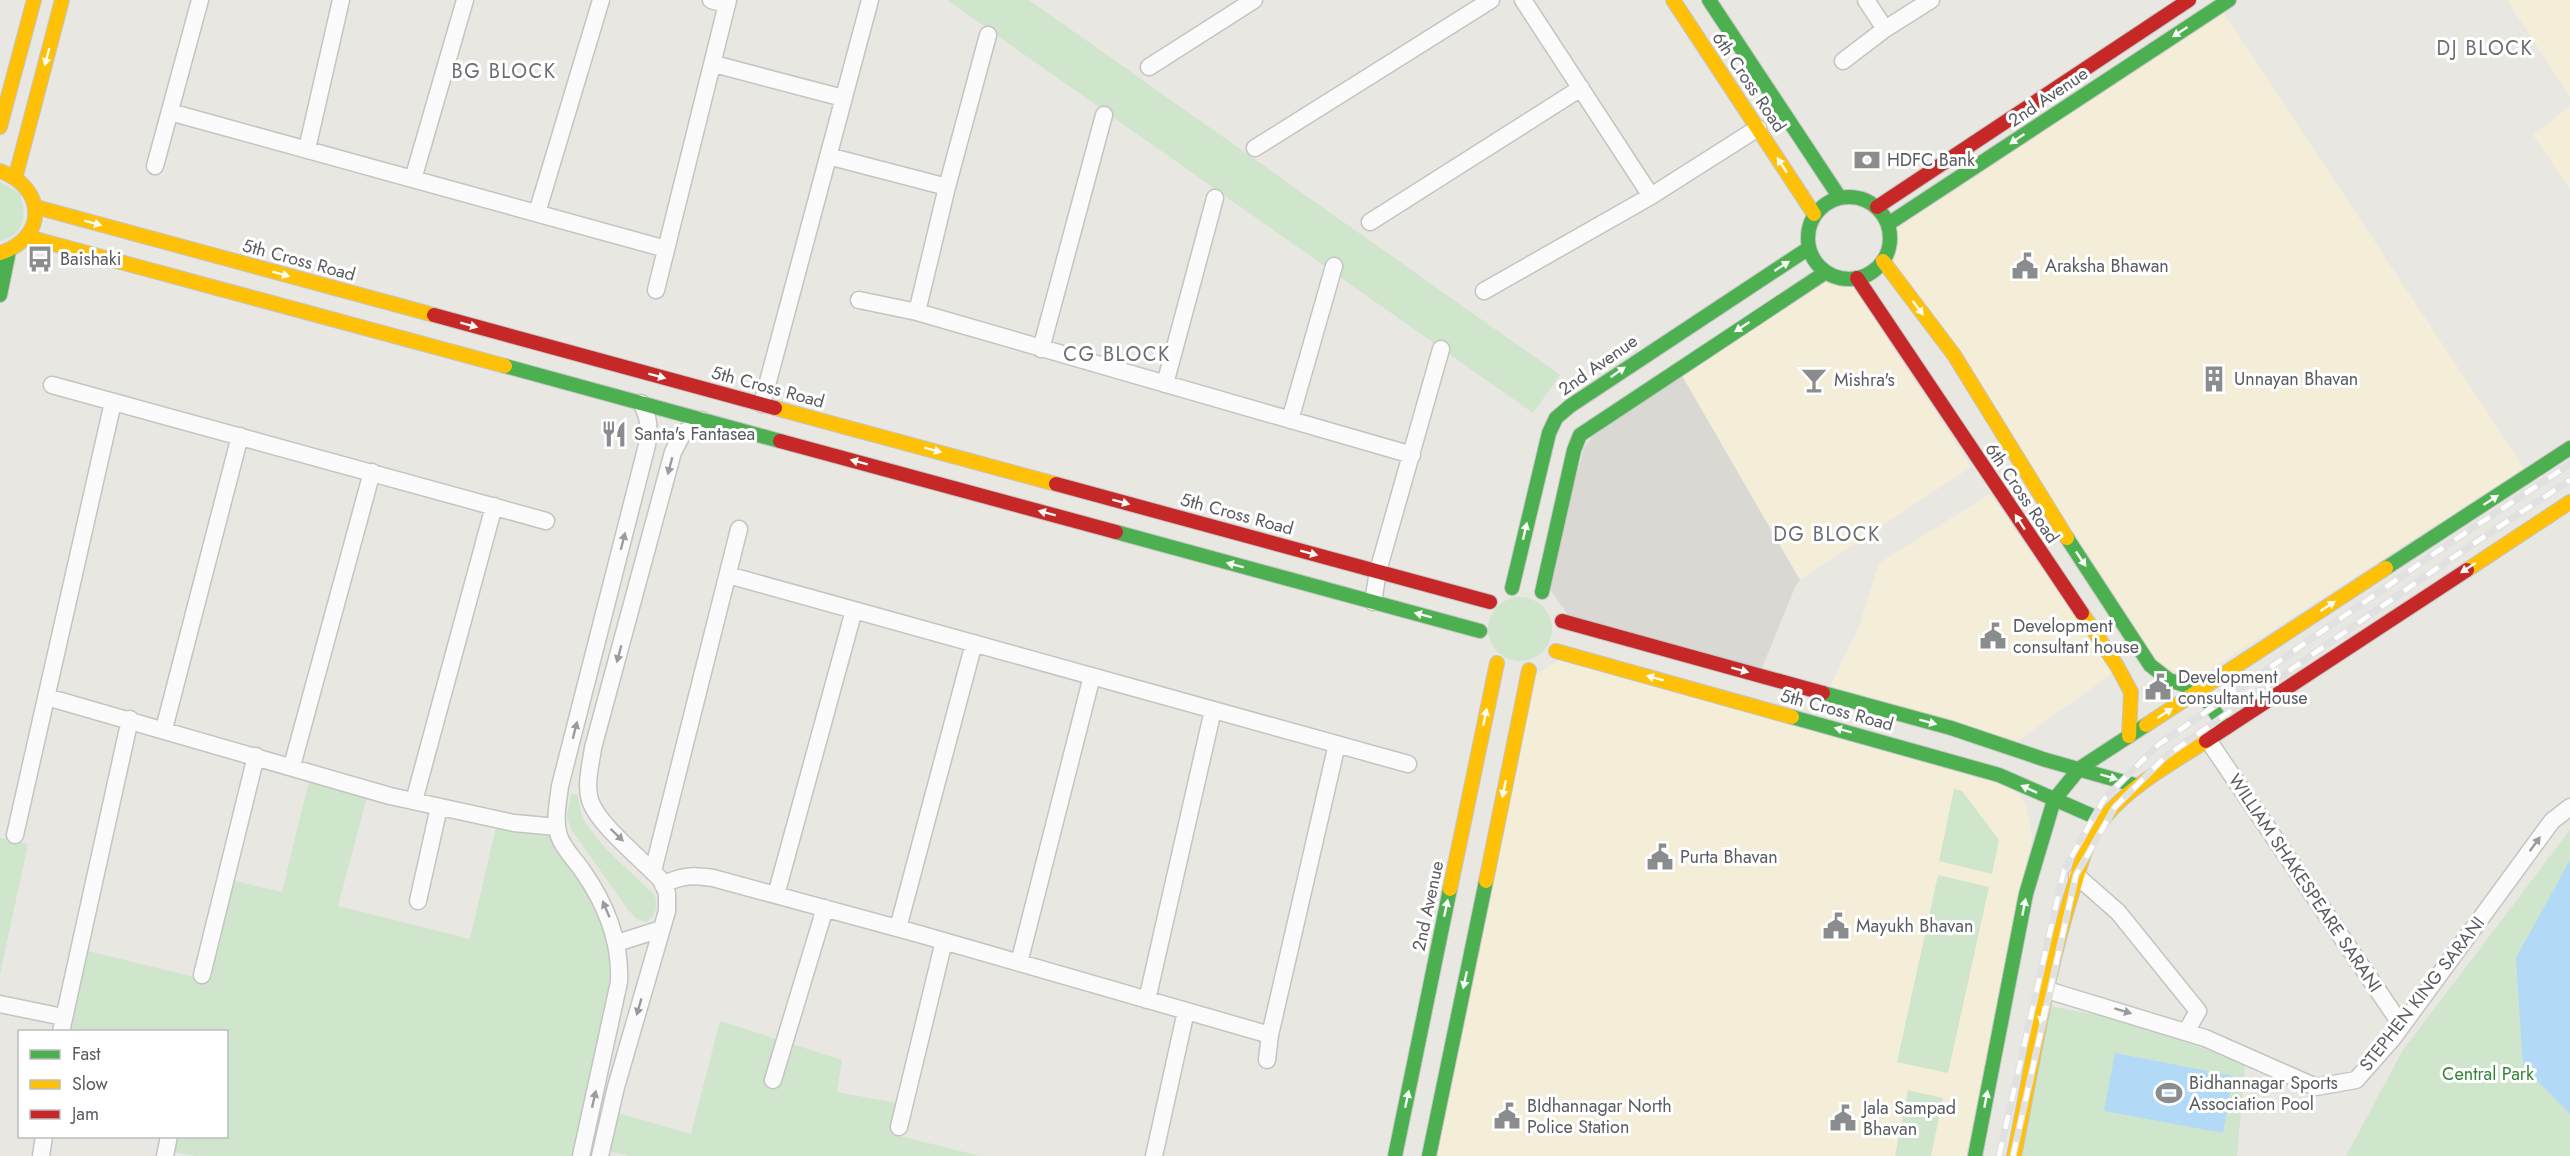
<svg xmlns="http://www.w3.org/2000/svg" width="2570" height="1156" font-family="Jost,sans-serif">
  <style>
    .commercial { fill: #f4eed9 }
    .industrial { fill: #d9d8d3 }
    .green { fill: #cfe5cc }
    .water { fill: #b2daf6 }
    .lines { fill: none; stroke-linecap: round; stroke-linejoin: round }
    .street-casing { stroke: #c4c4c3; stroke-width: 19 }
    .fast-casing { stroke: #c5c5c4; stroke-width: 16 }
    .slow-casing { stroke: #c5c5c4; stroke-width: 16 }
    .jam-casing { stroke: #c5c5c4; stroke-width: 16 }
    .street { stroke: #fcfbfb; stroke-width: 16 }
    .fast { stroke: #4caf50; stroke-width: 14 }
    .slow { stroke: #ffc107; stroke-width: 14 }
    .jam { stroke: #c62828; stroke-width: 14 }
    .rail-casing { stroke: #e0e1e0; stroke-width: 7 }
    .rail { stroke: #fff; stroke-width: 4.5; stroke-dasharray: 14; stroke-linecap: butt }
    .oneway { fill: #f6fbf6 }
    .oneway2 { fill: #9a9b9e }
    .labels { text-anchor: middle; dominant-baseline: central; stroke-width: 6; stroke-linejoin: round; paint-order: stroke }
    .street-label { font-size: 18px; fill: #585b60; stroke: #fff }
    .poi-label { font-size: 18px; fill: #585b60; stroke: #fff; text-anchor: start }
    .park-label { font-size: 18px; fill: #348337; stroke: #fff }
    .neighbourhood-label { font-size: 20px; letter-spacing: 1.5px; fill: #696d72; stroke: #fff }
  </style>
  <rect width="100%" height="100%" fill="#e8e7e2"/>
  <path class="commercial" d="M 2507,0 L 2570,0 L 2570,97 Z
    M 2224,13 L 2524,468 L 2199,677 L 2181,675 L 2147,657 L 1892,264 L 1899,240 L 1896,227 Z
    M 2570,106 L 2570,189 L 2533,135 Z
    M 1824,279 L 1853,287 L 1971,467 L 1800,580 L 1681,374 Z
    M 1990,494 L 2115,671 L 2018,741 L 1828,690 L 1859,627 L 1879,563 Z
    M 1560,659 L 1993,778 L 2019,794 L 2026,805 L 2032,836 L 1966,1156 L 1437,1156 L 1534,676 Z"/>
  <path class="industrial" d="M 1681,374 L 1800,580 L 1795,587 L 1762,668 L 1568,615 L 1547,585 L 1584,448 L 1592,437 Z"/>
  <path class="green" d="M 947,0 L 1029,0 L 1560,375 L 1533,413 Z
    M 0,182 L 20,193 C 26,216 27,233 0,241 Z
    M1488 629a32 32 0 1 1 64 0a32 32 0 1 1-64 0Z
    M 310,777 L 367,797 L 338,906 L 470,939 L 496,827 L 543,828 L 574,866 L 596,902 L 612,945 L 611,978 L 577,1156 L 196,1156 L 173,1152 L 177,1137 L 226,1136 L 226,1032 L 67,1032 L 84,950 L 210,981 L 231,880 L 282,892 Z
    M 1954,789 L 1962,791 L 1999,840 L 1992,874 L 1939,861 Z
    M 571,794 L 576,794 C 581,802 579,812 584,820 C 596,843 636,876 655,896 C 657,908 657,915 646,922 L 637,919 L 630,912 L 571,829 L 567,817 Z
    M 2570,830 L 2570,1156 L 2346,1156 L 2403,1050 Z
    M 0,838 L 28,844 L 0,974 Z
    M 1938,875 L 1989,887 L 1948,1073 L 1897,1062 Z
    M 2049,1006 L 2119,1019 L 2152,1028 L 2245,1065 L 2237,1156 L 2021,1156 Z
    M 720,1021 L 842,1060 L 837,1092 L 902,1104 L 892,1134 L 980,1156 L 629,1156 L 611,1152 L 618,1113 L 691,1134 Z
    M 1908,1090 L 1943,1098 L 1931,1156 L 1895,1156 Z"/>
  <path class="water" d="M 2570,860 L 2570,1114 L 2523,1066 L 2516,958 Z
    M 2115,1053 L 2233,1076 L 2223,1133 L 2104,1111 Z"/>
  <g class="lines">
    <g class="street-casing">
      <path id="street" d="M 711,0 L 727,5
        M 1523,0 L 1651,196
        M 1866,0 L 1885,29
        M 1843,61 L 1885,29 L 1931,0
        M 714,64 L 843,98
        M 1149,67 L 1254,0
        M 170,112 L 666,249
        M 1255,148 L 1491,0
        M 307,149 L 341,0
        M 828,156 L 947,187
        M 155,166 L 200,0
        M 413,179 L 465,0
        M 537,213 L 601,0
        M 1370,222 L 1581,88
        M 656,290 L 728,0
        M 1484,291 L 1651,196 L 1758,128
        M 859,300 L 917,312 L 1412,455
        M 917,312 L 947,187 L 988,35
        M 1041,349 L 1104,115
        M 1165,384 L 1215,198
        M 52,385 L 546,521
        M 762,404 L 870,0
        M 1290,420 L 1334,266
        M 728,575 L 1408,764
        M 1373,602 L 1378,571 L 1441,349
        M 47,697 L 390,796 L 514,823 L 557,827
        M 164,729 L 240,436
        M 2208,740 L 2402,1026
        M 292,766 L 372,472
        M 414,801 L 494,506
        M 15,835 L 113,402
        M 653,871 L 739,529
        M 2077,876 L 2118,912 L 2198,1011 L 2186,1032
        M 663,885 C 681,875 693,875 713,878 L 919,934 L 1270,1035
        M 776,895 L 854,610
        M 418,901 L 439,807
        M 898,928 L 974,643
        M 617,943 L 661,929
        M 1019,963 L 1092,676
        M 202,975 L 256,756
        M 2047,990 L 2205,1038 L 2316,1087 L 2356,1080 L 2393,1038 L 2552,821 L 2570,807
        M 1147,1000 L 1213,710
        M 0,1004 L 63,1017
        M 61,1032 L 130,719
        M 1267,1060 L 1270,1035 L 1337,744
        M 773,1080 L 825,908
        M 899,1127 L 944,941
        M 41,1156 L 44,1136
        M 165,1156 L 169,1136
        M 581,1156 L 619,982 C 621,940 606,904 582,870 C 575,860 563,848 559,836 C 554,820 558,803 560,786 L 647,445 C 649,429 650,418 641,403
        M 600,1156 L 616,1087 L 667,911 L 667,893 L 661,880 C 643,860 597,824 590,800 C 585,784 591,764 593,748 L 673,452 L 683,433 L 702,420
        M 1154,1156 L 1186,1011"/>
    </g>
    <g class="fast-casing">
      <path id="fast" d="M 1709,0 L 1840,198
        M1808 238a41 41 0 1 1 82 0a41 41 0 1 1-82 0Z
        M 1888,224 L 2229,0
        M 0,295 L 9,251
        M 505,366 L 780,441
        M 1116,532 L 1480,631
        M 2067,538 L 2150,665 L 2169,680 L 2200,690 L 2226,728
        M 2386,568 L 2570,448
        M 1512,588 L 1549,433 L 1556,418 L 1570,406 L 1809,248
        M 1542,592 L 1574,450 L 1580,435 L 1826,272
        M 1823,693 L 1951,728 L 2046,760 L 2138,786
        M 1792,717 L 1999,775 L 2102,820
        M 1395,1156 L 1450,889
        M 1429,1156 L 1486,881
        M 1975,1156 L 2026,894 L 2054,800 L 2080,768 L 2146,725"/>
    </g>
    <g class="slow-casing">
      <path id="slow" d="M 1673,0 L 1814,214
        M 0,127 L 34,0
        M 0,171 C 46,187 48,238 0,253
        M 16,175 L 62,0
        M 36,207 L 434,315
        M 28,237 L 505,366
        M 1883,261 L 1954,355 L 2067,538
        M 775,408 L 1056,484
        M 2467,570 L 2570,502
        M 2082,613 L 2117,666 L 2131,692 L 2129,736
        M 1556,651 L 1792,717
        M 2146,725 L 2386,568
        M 1486,881 L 1529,670
        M 1450,889 L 1497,663
        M 2014,1156 C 2032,1068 2045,978 2072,893 C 2080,867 2086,839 2104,818 C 2131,785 2171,764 2206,741"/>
    </g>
    <g class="jam-casing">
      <path id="jam" d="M 1877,207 L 2189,0
        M 1857,278 L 2082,613
        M 434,315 L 775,408
        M 780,441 L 1116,532
        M 1056,484 L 1490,602
        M 1562,621 L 1823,693
        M 2206,741 L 2467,570"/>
    </g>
    <use href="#street" class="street"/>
    <use href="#fast" class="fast"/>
    <use href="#slow" class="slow"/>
    <use href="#jam" class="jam"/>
    <g class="rail-casing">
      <path id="rail" d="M 1999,1156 L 2064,870 L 2104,799 L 2158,745 L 2438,551 L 2570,464
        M 2013,1156 L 2076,875 L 2115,807 L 2166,756 L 2446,562 L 2570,480"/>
    </g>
    <use href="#rail" class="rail"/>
  </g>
  <defs><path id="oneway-solid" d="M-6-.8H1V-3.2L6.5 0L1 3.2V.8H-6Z" transform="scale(1.5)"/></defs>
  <g class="oneway">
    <use href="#oneway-solid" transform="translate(2180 32) rotate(147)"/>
    <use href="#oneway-solid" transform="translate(47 57) rotate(105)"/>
    <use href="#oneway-solid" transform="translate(2017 139) rotate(146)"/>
    <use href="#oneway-solid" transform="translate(1782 165) rotate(-123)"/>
    <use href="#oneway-solid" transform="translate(93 223) rotate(15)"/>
    <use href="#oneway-solid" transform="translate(1782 266) rotate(-33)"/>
    <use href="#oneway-solid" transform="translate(281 274) rotate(15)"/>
    <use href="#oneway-solid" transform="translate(1918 308) rotate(53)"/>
    <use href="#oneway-solid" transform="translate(469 325) rotate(15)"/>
    <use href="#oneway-solid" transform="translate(1742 327) rotate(147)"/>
    <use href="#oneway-solid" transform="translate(1618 372) rotate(-35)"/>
    <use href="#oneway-solid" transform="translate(657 376) rotate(15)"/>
    <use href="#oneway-solid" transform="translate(933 450) rotate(15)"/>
    <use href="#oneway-solid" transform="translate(859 462) rotate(-165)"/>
    <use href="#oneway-solid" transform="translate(2491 500) rotate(-33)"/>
    <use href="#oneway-solid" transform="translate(1121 502) rotate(15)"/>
    <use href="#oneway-solid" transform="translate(1047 513) rotate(-165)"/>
    <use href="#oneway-solid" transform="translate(2020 522) rotate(-123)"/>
    <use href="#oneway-solid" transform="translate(1525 531) rotate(-77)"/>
    <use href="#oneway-solid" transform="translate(1309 553) rotate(15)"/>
    <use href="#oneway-solid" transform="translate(2081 559) rotate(56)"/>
    <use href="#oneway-solid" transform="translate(1235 565) rotate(-165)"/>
    <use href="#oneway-solid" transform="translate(2468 568) rotate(147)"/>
    <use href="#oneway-solid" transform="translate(2328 606) rotate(-33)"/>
    <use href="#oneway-solid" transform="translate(1423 615) rotate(-165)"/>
    <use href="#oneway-solid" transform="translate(1740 670) rotate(15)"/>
    <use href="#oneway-solid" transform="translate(1655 678) rotate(-165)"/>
    <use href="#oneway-solid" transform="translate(2165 713) rotate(-33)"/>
    <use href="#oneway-solid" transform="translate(1485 717) rotate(-78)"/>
    <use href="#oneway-solid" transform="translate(1928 722) rotate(15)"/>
    <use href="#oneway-solid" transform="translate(1843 730) rotate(-165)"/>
    <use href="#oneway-solid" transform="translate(2109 777) rotate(17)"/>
    <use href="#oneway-solid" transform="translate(1504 789) rotate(102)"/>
    <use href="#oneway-solid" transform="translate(2029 789) rotate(-155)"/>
    <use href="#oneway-solid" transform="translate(2024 907) rotate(-79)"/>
    <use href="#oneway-solid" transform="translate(1446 908) rotate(-78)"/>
    <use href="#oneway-solid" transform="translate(1465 980) rotate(102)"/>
    <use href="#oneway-solid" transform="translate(2042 1015) rotate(101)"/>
    <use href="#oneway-solid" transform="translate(1407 1099) rotate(-78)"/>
    <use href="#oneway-solid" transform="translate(1986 1099) rotate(-79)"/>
  </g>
  <g class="oneway2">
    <use href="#oneway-solid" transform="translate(670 466) rotate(105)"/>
    <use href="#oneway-solid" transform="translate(623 541) rotate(-76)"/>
    <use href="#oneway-solid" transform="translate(619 654) rotate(105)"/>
    <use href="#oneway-solid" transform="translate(575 730) rotate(-76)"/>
    <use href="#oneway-solid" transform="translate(617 835) rotate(44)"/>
    <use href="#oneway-solid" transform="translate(2535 844) rotate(-54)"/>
    <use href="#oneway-solid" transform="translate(606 909) rotate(-113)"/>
    <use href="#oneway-solid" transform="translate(639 1007) rotate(106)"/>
    <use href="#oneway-solid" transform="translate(2123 1011) rotate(17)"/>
    <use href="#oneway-solid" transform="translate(594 1099) rotate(-77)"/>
  </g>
  <defs>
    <g id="bank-bare" transform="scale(2.07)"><path d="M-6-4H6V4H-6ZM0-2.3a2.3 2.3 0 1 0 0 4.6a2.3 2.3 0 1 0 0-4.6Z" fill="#8a8c8e" stroke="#fff" stroke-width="2.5" paint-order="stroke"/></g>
    <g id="bus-bare" transform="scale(2.07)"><path d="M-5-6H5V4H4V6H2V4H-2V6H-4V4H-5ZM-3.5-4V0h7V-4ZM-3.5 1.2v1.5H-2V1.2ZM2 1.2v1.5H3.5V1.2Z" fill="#8a8c8e" stroke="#fff" stroke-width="2.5" paint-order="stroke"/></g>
    <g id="civic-bare" transform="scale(2.07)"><path d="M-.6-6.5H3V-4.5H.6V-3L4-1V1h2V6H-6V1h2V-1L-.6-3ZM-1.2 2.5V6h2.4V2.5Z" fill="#8a8c8e" stroke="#fff" stroke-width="2.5" paint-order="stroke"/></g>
    <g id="building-bare" transform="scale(2.07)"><path d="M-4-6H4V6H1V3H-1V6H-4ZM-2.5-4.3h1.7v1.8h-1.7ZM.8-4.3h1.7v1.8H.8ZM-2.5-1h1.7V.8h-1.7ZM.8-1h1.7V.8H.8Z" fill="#8a8c8e" stroke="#fff" stroke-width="2.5" paint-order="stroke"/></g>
    <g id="bar-bare" transform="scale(2.07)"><path d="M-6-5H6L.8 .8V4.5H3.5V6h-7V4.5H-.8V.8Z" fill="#8a8c8e" stroke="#fff" stroke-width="2.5" paint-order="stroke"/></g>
    <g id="restaurant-bare" transform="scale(2.07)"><path d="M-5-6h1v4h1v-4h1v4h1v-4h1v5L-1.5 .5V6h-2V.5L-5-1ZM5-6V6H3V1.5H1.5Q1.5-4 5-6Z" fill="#8a8c8e" stroke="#fff" stroke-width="2.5" paint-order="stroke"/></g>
    <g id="stadium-bare" transform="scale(2.07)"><path d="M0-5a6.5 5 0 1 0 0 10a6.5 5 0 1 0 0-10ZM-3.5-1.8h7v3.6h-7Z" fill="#8a8c8e" stroke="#fff" stroke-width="2.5" paint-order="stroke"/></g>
  </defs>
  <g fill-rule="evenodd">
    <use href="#bank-bare" x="1867" y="160"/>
    <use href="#bus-bare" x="40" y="259"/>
    <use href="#civic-bare" x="2025" y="266"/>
    <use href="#building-bare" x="2214" y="379"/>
    <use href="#bar-bare" x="1814" y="380"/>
    <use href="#restaurant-bare" x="614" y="434"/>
    <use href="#civic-bare" x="1993" y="636"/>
    <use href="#civic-bare" x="2158" y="687"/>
    <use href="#civic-bare" x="1660" y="857"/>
    <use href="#civic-bare" x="1836" y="926"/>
    <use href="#stadium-bare" x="2169" y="1093"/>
    <use href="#civic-bare" x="1507" y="1116"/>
    <use href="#civic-bare" x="1843" y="1118"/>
  </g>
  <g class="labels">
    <g class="street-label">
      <text transform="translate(1749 82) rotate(56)">6th Cross Road</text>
      <text transform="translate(2048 97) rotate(-34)">2nd Avenue</text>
      <text transform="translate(299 260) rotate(15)">5th Cross Road</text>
      <text transform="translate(1598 365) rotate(-35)">2nd Avenue</text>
      <text transform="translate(768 387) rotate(15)">5th Cross Road</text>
      <text transform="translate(2022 493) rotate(56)">6th Cross Road</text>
      <text transform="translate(1237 514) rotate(15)">5th Cross Road</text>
      <text transform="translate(1837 710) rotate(15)">5th Cross Road</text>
      <text transform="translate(2305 883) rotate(56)">WILLIAM SHAKESPEARE SARANI</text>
      <text transform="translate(1428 906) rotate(-78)">2nd Avenue</text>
      <text transform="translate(2422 994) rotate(-52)">STEPHEN KING SARANI</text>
    </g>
    <g class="poi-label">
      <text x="1887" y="160">HDFC Bank</text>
      <text x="60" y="259">Baishaki</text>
      <text x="2045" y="266">Araksha Bhawan</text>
      <text x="2234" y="379">Unnayan Bhavan</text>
      <text x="1834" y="380">Mishra's</text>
      <text x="634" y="434">Santa's Fantasea</text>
      <text x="2013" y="626">Development<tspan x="2013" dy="21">consultant house</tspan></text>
      <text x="2178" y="677">Development<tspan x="2178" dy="21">consultant House</tspan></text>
      <text x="1680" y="857">Purta Bhavan</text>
      <text x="1856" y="926">Mayukh Bhavan</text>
      <text x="2189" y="1083">Bidhannagar Sports<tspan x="2189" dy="21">Association Pool</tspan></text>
      <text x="1527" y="1106">BIdhannagar North<tspan x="1527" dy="21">Police Station</tspan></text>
      <text x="1863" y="1108">Jala Sampad<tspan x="1863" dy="21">Bhavan</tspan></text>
    </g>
    <g class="park-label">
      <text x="2488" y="1074">Central Park</text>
    </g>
    <g class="neighbourhood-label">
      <text x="2485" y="48">DJ BLOCK</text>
      <text x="504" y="71">BG BLOCK</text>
      <text x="1117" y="354">CG BLOCK</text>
      <text x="1827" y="534">DG BLOCK</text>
    </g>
  </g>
  <rect x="18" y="1030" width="210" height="108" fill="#ffffff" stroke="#bcbdbf" stroke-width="1.5"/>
  <rect x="30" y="1050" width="30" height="9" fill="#4caf50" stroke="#bcbdbf" stroke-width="1.5"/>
  <text x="72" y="1060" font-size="18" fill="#585b60">Fast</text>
  <rect x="30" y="1080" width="30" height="9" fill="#ffc107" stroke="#bcbdbf" stroke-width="1.5"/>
  <text x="72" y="1090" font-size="18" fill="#585b60">Slow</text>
  <rect x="30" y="1110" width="30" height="9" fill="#c62828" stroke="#bcbdbf" stroke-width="1.5"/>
  <text x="72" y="1120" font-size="18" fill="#585b60">Jam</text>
</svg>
